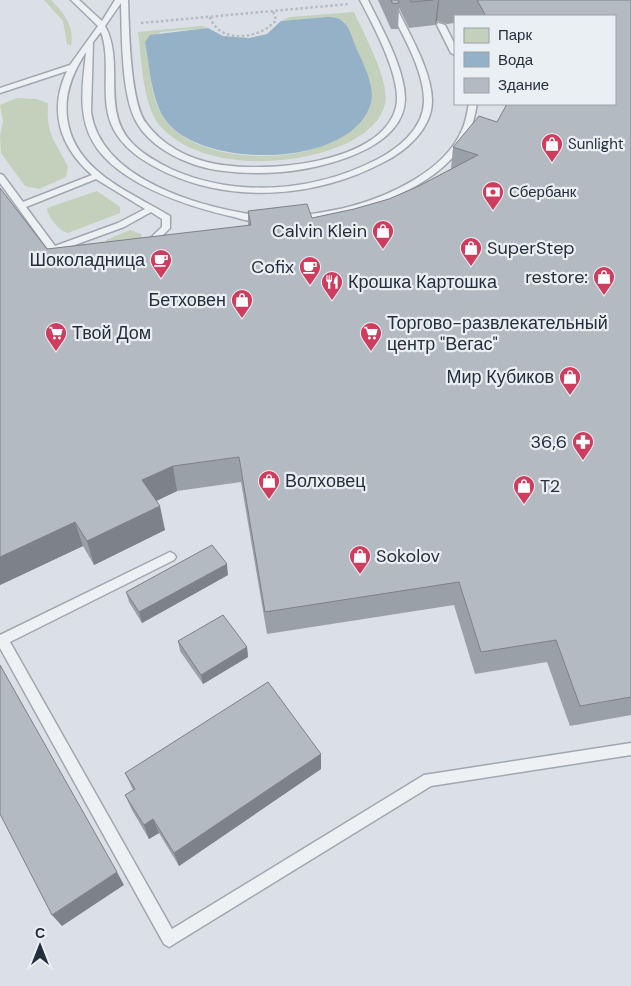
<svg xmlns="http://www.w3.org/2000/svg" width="631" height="986" font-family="'DM Sans',sans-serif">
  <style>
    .green { fill: #c3d0bc }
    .water { fill: #95b1c7 }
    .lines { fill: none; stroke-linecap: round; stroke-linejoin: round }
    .service-casing { stroke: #a1a7b0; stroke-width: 3 }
    .path { stroke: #b6bbc0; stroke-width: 2.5; stroke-dasharray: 2.5 2.5; stroke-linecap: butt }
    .service { fill: #eef1f4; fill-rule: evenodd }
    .wall { fill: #9aa0a7 }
    .shaded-wall { fill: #7d8288 }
    .building { fill: #b3bac2; stroke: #7d8288 }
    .labels { text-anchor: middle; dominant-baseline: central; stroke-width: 4.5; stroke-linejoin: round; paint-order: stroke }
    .far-poi-label { font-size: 15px; fill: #252f3c; stroke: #eaeff4; text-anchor: start }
    .poi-label { font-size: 18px; fill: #252f3c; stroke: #eaeff4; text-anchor: end }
  </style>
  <rect width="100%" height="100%" fill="#dbe0e6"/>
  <path class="green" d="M 44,0 L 51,0 C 63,12 75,26 71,45 L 67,44 L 63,21 Z
    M 354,12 C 364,35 390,80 385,104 C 381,121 367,132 353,140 C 302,167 207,173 163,129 C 142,109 142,60 138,32 L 202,26 L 208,28 L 161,32 L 145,42 C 150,65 150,97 163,117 C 190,160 283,165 325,144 C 337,138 361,109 371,99 L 366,71 L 344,21 L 326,17 L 281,21 L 290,17 Z
    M 17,98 L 36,99 L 48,103 C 46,137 55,139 68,167 L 66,177 L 39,189 L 25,186 L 1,153 L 0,136 L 3,121 L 0,105 Z
    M 97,191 L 120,207 L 120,213 L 68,233 C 59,231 49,218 47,209 L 50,207 Z
    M 130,230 L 141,234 L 142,240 L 105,243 L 106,240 Z"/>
  <path class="water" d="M 326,17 C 346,16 349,28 355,45 C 362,62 377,87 370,106 C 348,168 204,169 167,122 C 151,102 150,68 145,42 L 150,35 L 208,28 L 223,36 L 249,38 L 267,34 L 281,21 Z"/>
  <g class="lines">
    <g class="service-casing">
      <path id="service" d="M 71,0 L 79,0 L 102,21 L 115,0 L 128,0 C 129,28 130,102 146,123 C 163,146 189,159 216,164 C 263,173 382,165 396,107 C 403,80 373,25 360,0 L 368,0 C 381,27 405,68 405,99 C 404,150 320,169 281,172 C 259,174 237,173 216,170 C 187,165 152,149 137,123 C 121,96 122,35 121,3 L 105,26 C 125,62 101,109 131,142 C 142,154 157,162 171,169 C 236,198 313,192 376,160 C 398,149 423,129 424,102 C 425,70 399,29 385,0 L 393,0 C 406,29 432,69 432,101 C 432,129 405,152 382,163 C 317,197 235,204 167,173 C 148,164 129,153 117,135 C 96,104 113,65 101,32 L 93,42 L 91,112 C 101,181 203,208 262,216 L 266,219 C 260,225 242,219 234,217 C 189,207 117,184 93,142 C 77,114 83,83 86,52 C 73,72 64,93 67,117 C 73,171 129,191 170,216 L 170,228 L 150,248 L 144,248 L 144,244 L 162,227 L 162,219 L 151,212 L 124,227 L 61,250 L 70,256 L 65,259 L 50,252 L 0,183 L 0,174 L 3,175 L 23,202 L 92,175 C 60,147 48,111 67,71 L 0,93 L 0,88 L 70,65 L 98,26 ZM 96,179 L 145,209 L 118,223 L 55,246 L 26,207 Z
        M 438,23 L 445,25 L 455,45 L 455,55 L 451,53 L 437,25 Z
        M 469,104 L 477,104 C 475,112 474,122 470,130 C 451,178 387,204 340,214 C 327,217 308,224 295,221 L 295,217 C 312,213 330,212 348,207 C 388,197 445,171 462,130 C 466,122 467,112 469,104 Z
        M 170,552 L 174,554 L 176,557 L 174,560 L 10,642 L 172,929 L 424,775 L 631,743 L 631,755 L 431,786 L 174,944 L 169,947 L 164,944 L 0,648 L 0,635 Z"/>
    </g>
    <path class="path" d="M 210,17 C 219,45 261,39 276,20 L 273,11
      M 141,23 L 349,4"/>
    <use href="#service" class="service"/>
  </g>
  <path class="wall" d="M 378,0 L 631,0 L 631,715 L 570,726 L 547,662 L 475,674 L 454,605 L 267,634 L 241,482 L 177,491 L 156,501 L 165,530 L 94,565 L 83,546 L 0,585 L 0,188 L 47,249 L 248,226 L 248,211 L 312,218 L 354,209 L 389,199 L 419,186 L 451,169 L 453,147 L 497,122 L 506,106 L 506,104 L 615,104 L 615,16 L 455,16 L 455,23 L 447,24 L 437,21 L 435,25 L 409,28 L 399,8 L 398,29 L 391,29 Z
    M 228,575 L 142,623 L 129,602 L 126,592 Z
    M 178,641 L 247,647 L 248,657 L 203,684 L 180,651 Z
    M 321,754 L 321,769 L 179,866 L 159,833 L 149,839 L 132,810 L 125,795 L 133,790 L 125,773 Z"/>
  <path class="shaded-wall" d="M 438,0 L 439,0 L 437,21 L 435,25 Z
    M 173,466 L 177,491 L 148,505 L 142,480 Z
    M 160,506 L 165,530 L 94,565 L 87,541 Z
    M 75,522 L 83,546 L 0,585 L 0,557 Z
    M 227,564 L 228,575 L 142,623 L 139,612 Z
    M 247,647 L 248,657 L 203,684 L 201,675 Z
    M 321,754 L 321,769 L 179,866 L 174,853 Z
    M 153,819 L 159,833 L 149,839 L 144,825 Z
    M 117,872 L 124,885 L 62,926 L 52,915 Z"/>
  <path class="building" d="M 391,0 L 398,0 L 399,3 L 393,4 Z
    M 410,0 L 433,0 L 411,2 Z
    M 477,0 L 631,0 L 631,697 L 580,706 L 556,640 L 481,652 L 459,582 L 265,612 L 239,457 L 173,466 L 142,480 L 160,506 L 87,541 L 75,522 L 0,557 L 0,188 L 47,249 L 251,225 L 248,211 L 307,204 L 312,218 L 354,209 L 389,199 L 419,186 L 478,155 L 453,147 L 479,116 L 497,122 L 507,104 L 615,104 L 615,16 L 486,16 Z
    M 212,545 L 227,564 L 139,612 L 126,592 Z
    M 223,615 L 247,647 L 201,675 L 178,641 Z
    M 0,665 L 117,872 L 52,915 L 0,814 Z
    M 268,682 L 321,754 L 174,853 L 153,819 L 144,825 L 125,795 L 135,789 L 125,773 Z"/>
  <defs>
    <g id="shop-pin" transform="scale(1.125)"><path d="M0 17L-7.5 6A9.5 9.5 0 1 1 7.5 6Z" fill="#ce3d5e" stroke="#eaeff4"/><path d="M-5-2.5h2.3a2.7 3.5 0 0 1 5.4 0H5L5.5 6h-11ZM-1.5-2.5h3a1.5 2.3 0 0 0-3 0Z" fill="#fff"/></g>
    <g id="bank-pin" transform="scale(1.125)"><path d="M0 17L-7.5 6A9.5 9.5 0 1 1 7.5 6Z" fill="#ce3d5e" stroke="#eaeff4"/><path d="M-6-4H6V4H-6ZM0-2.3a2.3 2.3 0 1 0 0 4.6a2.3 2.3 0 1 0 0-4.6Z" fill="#fff"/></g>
    <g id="cafe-pin" transform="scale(1.125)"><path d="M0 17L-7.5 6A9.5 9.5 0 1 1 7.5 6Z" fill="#ce3d5e" stroke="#eaeff4"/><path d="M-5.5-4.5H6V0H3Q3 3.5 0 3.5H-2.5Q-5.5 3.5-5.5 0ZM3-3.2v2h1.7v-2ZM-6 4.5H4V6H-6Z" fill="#fff"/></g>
    <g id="restaurant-pin" transform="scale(1.125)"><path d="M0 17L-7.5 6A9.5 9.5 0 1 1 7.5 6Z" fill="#ce3d5e" stroke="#eaeff4"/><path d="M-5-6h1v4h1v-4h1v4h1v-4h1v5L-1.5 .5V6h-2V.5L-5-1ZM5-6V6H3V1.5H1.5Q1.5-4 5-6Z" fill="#fff"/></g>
    <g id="supermarket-pin" transform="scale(1.125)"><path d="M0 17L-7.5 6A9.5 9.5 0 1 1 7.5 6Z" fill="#ce3d5e" stroke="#eaeff4"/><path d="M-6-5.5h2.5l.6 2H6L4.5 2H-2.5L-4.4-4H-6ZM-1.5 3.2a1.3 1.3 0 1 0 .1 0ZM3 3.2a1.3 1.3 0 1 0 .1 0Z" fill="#fff"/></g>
    <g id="pharmacy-pin" transform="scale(1.125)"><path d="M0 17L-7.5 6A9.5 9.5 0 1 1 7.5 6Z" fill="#ce3d5e" stroke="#eaeff4"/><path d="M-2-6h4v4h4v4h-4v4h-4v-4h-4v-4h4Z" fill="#fff"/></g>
  </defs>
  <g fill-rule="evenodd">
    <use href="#shop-pin" x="552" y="144"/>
    <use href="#bank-pin" x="493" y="192"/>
    <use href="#shop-pin" x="383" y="231"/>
    <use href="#shop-pin" x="471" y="248"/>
    <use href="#cafe-pin" x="161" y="260"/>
    <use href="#cafe-pin" x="310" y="267"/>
    <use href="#shop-pin" x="604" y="277"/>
    <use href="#restaurant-pin" x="332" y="282"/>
    <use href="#shop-pin" x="242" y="300"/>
    <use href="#supermarket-pin" x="56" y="333"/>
    <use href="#supermarket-pin" x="371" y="333"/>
    <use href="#shop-pin" x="570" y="377"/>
    <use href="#pharmacy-pin" x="583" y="442"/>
    <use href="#shop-pin" x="269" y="481"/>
    <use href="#shop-pin" x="524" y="486"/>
    <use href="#shop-pin" x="360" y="556"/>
  </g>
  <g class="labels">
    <g class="far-poi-label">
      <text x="568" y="144">Sunlight</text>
      <text x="509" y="192">Сбербанк</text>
    </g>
    <g class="poi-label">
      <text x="367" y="231">Calvin Klein</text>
      <text x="487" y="248" text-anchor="start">SuperStep</text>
      <text x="145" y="260">Шоколадница</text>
      <text x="294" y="267">Cofix</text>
      <text x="588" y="277">restore:</text>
      <text x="348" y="282" text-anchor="start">Крошка Картошка</text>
      <text x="226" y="300">Бетховен</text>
      <text x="387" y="323" text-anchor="start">Торгово-развлекательный<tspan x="387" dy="21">центр "Вегас"</tspan></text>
      <text x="72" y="333" text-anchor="start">Твой Дом</text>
      <text x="554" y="377">Мир Кубиков</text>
      <text x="567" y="442">36,6</text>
      <text x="285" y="481" text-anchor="start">Волховец</text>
      <text x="540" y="486" text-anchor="start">T2</text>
      <text x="376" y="556" text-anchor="start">Sokolov</text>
    </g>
  </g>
  <rect x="454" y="15" width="162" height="90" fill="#eaeff4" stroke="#9ba2aa"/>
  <rect x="464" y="28" width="25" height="15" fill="#c3d0bc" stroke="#9ba2aa"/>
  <text x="498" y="40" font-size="15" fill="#252f3c">Парк</text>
  <rect x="464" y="52" width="25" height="15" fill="#95b1c7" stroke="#9ba2aa"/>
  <text x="498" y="65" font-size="15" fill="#252f3c">Вода</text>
  <rect x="464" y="78" width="25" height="15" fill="#b3bac2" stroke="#9ba2aa"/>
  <text x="498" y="90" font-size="15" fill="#252f3c">Здание</text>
  <g transform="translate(40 946)" stroke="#eaeff4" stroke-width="4" paint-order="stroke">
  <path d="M0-4L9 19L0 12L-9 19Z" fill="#252f3c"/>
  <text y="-8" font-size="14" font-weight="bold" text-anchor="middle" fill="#252f3c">С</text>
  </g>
</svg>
